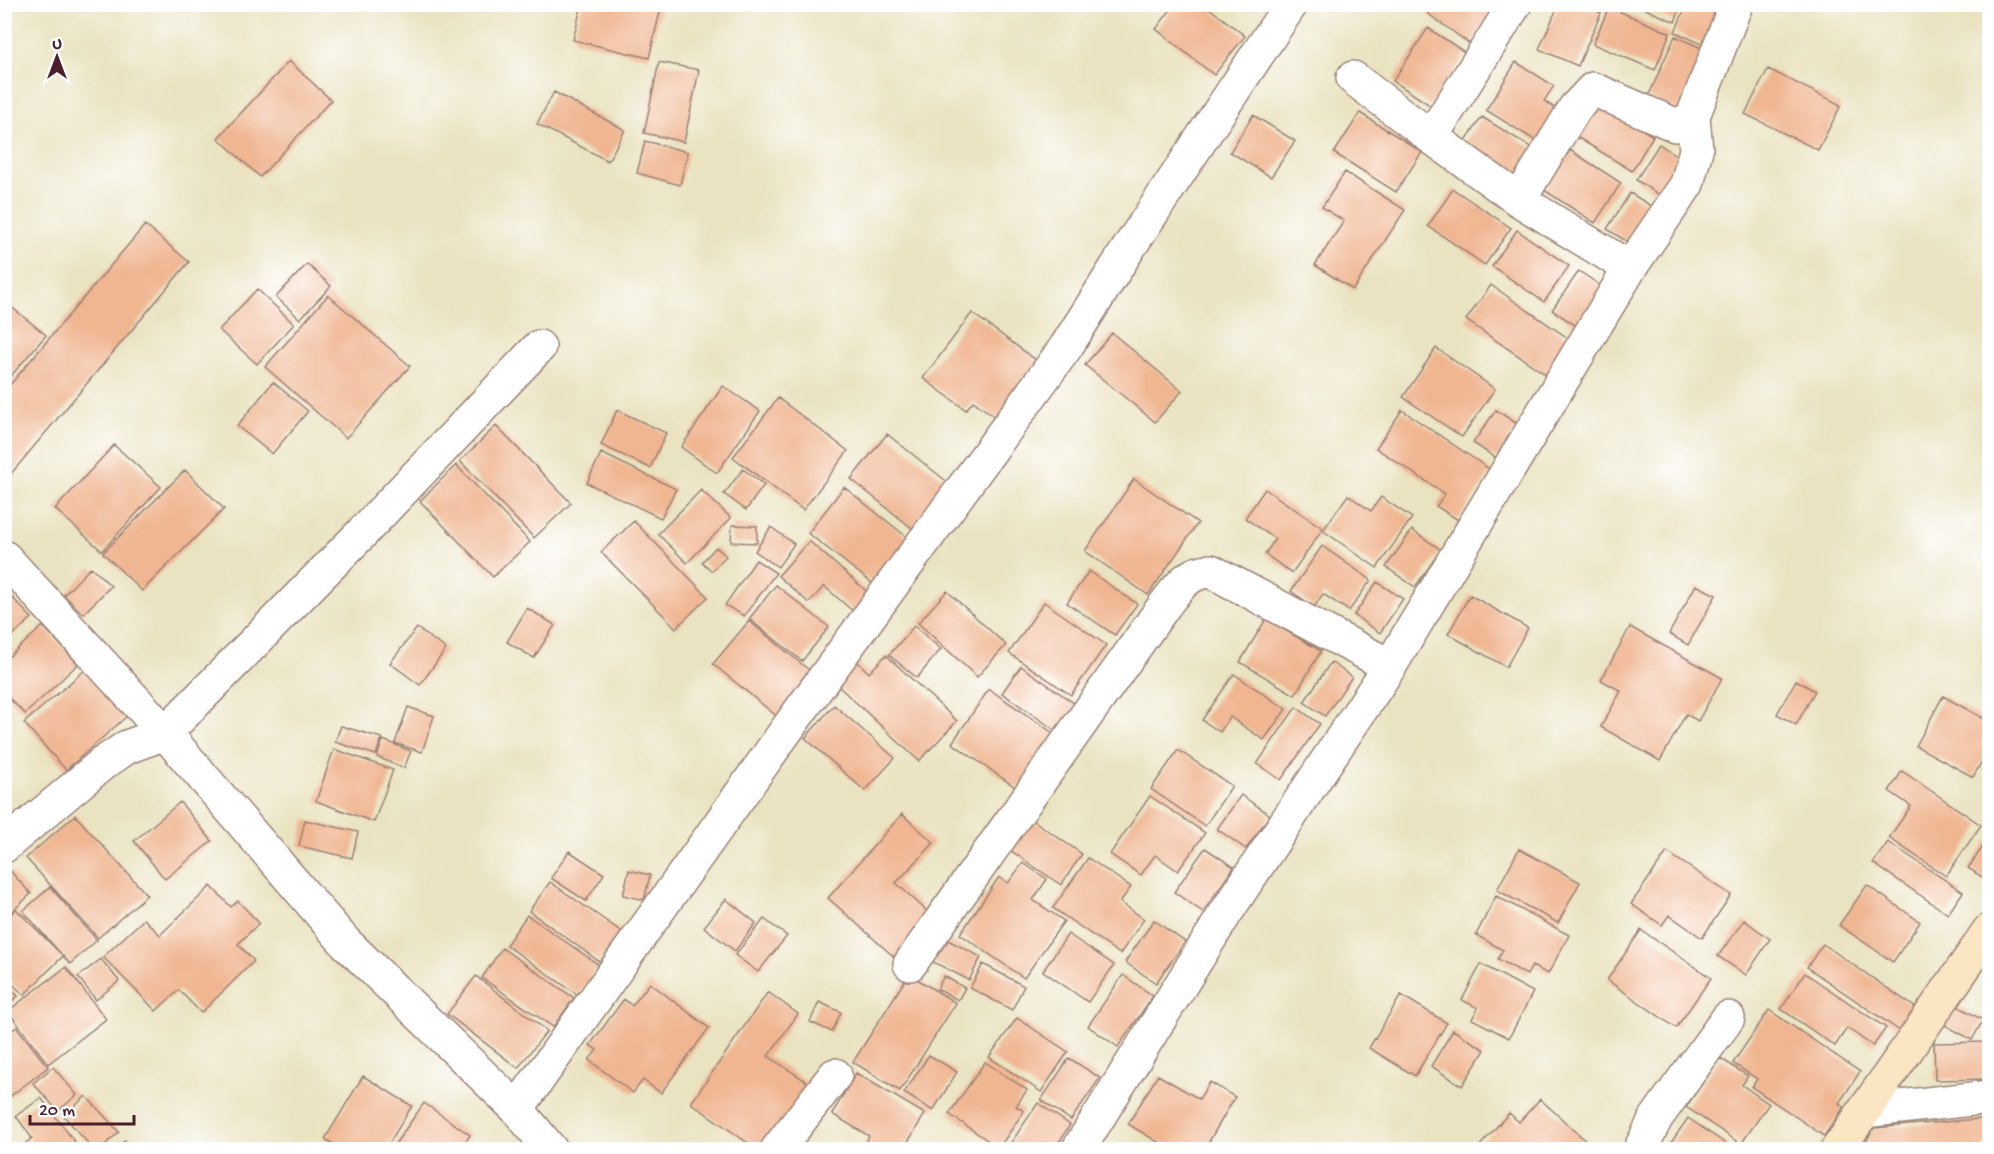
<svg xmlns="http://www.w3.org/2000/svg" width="1994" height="1154" font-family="'Gochi Hand',sans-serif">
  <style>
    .building { fill: #f0b691 }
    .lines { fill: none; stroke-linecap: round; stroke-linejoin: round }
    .street-casing { stroke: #9a8176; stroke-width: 36 }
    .secondary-casing { stroke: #9a8176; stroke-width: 36 }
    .street { stroke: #fff; stroke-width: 33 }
    .secondary { stroke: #fbe6c4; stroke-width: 33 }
  </style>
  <rect width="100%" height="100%" fill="#fff"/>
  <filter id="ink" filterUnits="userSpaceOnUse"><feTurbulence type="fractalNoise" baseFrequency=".0167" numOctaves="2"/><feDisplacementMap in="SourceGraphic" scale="12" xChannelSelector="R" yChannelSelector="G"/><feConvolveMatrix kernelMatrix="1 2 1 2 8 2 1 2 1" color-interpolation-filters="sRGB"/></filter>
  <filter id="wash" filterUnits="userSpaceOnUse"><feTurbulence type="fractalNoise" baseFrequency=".008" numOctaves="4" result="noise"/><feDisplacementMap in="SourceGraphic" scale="24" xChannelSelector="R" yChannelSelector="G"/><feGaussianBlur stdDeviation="1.35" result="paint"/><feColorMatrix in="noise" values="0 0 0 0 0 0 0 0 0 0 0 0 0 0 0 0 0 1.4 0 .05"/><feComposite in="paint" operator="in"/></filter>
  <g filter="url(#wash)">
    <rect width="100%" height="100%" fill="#eae3c1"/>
    <g id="blocks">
      <path class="building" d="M 582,4 L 662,4 L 649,58 L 573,40 Z
        M 1175,4 L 1204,4 L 1245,36 L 1214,75 L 1156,29 Z
        M 1427,4 L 1498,4 L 1470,44 L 1423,10 Z
        M 1559,4 L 1580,4 L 1601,13 L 1578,66 L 1539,49 Z
        M 1634,4 L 1682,4 L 1675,22 Z
        M 1687,4 L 1730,4 L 1711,48 L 1675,32 Z
        M 1609,7 L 1670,33 L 1655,70 L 1593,44 Z
        M 1428,28 L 1466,53 L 1431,106 L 1393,81 Z
        M 1675,36 L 1708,51 L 1682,112 L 1648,97 Z
        M 289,61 L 331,100 L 260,177 L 218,138 Z
        M 659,62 L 699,70 L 684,142 L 644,133 Z
        M 1516,62 L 1554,86 L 1544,101 L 1564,114 L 1544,146 L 1486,110 Z
        M 1768,69 L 1841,105 L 1818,150 L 1745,114 Z
        M 554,92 L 625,130 L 608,161 L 537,124 Z
        M 1597,102 L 1653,136 L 1632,171 L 1575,136 Z
        M 1360,113 L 1422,152 L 1396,192 L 1334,153 Z
        M 1253,115 L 1295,141 L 1271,177 L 1230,152 Z
        M 1482,117 L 1540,153 L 1521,184 L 1462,146 Z
        M 645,141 L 688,152 L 680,185 L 637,173 Z
        M 1659,144 L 1686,162 L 1663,197 L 1636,180 Z
        M 1570,150 L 1621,183 L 1595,223 L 1544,190 Z
        M 1345,172 L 1405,210 L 1353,290 L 1315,265 L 1344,221 L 1322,207 Z
        M 1453,189 L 1511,228 L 1485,265 L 1428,226 Z
        M 1630,193 L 1658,210 L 1634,246 L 1607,229 Z
        M 145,225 L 189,262 L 10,475 L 4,470 L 4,392 Z
        M 1517,230 L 1569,266 L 1544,302 L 1492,266 Z
        M 307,264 L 331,286 L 300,319 L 276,297 Z
        M 1579,271 L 1607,290 L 1581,329 L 1552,310 Z
        M 1491,285 L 1572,341 L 1548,376 L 1466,320 Z
        M 257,289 L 294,324 L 257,364 L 219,330 Z
        M 328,295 L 410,366 L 346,438 L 265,367 Z
        M 4,301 L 46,335 L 4,384 Z
        M 972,313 L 1044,366 L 1002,422 L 973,401 L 966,410 L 923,378 Z
        M 1112,333 L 1182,391 L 1155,422 L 1085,365 Z
        M 1436,348 L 1495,389 L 1462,437 L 1403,397 Z
        M 273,382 L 308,411 L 272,454 L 237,426 Z
        M 723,386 L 760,411 L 717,473 L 681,447 Z
        M 778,398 L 848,451 L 803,510 L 733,457 Z
        M 617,410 L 666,433 L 650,468 L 601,445 Z
        M 1402,410 L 1492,471 L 1458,520 L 1436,506 L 1445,494 L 1376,448 Z
        M 1496,410 L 1519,425 L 1496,458 L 1473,443 Z
        M 496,426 L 571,503 L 534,538 L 460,461 Z
        M 887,434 L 960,492 L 923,537 L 851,479 Z
        M 114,445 L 161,487 L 102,551 L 55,509 Z
        M 601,453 L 676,489 L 661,518 L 587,483 Z
        M 456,465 L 530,542 L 493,577 L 420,501 Z
        M 743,469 L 764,485 L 746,510 L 724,494 Z
        M 185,470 L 224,509 L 142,591 L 103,553 Z
        M 1134,479 L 1198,523 L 1148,595 L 1085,551 Z
        M 844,487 L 917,545 L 881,590 L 808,533 Z
        M 1265,489 L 1324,529 L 1348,495 L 1371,511 L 1381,497 L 1412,518 L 1377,568 L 1322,530 L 1292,573 L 1265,554 L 1275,539 L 1245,518 Z
        M 701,490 L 731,518 L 687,563 L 658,534 Z
        M 634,521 L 708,597 L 676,628 L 601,552 Z
        M 732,525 L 757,526 L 757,543 L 731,542 Z
        M 771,527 L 794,544 L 778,567 L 755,551 Z
        M 1412,530 L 1441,550 L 1415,587 L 1386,567 Z
        M 809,541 L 871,595 L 855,613 L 824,586 L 809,603 L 778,576 Z
        M 1322,546 L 1371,580 L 1349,611 L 1323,594 L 1314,607 L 1291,591 Z
        M 716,547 L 726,556 L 712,571 L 702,562 Z
        M 756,560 L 776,573 L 744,616 L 725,605 Z
        M 91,567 L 111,586 L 83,614 L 64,595 Z
        M 1089,571 L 1137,604 L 1115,635 L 1067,603 Z
        M 1377,582 L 1403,599 L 1380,633 L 1354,615 Z
        M 776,585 L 829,627 L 802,661 L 749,619 Z
        M 1696,585 L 1716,595 L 1688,645 L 1669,634 Z
        M 4,589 L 32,618 L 4,643 Z
        M 947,591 L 1006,645 L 977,677 L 918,623 Z
        M 1470,595 L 1528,628 L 1506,667 L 1448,634 Z
        M 1044,602 L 1106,645 L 1071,695 L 1009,653 Z
        M 527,608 L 555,625 L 534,658 L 507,642 Z
        M 1266,619 L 1321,651 L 1295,695 L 1240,662 Z
        M 749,621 L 814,674 L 779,718 L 713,664 Z
        M 43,626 L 78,664 L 25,714 L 4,693 L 4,661 Z
        M 914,626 L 941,649 L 917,678 L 889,655 Z
        M 1630,627 L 1722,678 L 1698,721 L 1686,714 L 1660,761 L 1601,727 L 1621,691 L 1601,680 Z
        M 417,628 L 446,649 L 420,685 L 390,663 Z
        M 886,655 L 957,721 L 919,761 L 836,684 L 857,661 L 869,673 Z
        M 1331,662 L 1352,677 L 1325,716 L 1304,702 Z
        M 1021,666 L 1078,706 L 1059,733 L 1002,693 Z
        M 86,669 L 127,716 L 66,770 L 24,723 Z
        M 1234,674 L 1286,709 L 1264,740 L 1230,717 L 1220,732 L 1202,720 Z
        M 1796,680 L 1815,691 L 1796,725 L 1777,714 Z
        M 989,689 L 1056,735 L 1018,789 L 952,743 Z
        M 1943,696 L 1990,722 L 1990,731 L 1981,747 L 1988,751 L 1973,777 L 1916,746 Z
        M 834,705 L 895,758 L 865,791 L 805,738 Z
        M 408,707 L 434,716 L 422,752 L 395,743 Z
        M 1296,707 L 1320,724 L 1281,780 L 1257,764 Z
        M 341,726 L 382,738 L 376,755 L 335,742 Z
        M 383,740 L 411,751 L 404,768 L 377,757 Z
        M 334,749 L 393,770 L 374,822 L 316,801 Z
        M 1178,750 L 1232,786 L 1205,826 L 1151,789 Z
        M 1902,771 L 1981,825 L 1946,876 L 1889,838 L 1911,806 L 1889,791 Z
        M 1241,795 L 1270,815 L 1246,849 L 1217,829 Z
        M 1150,796 L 1205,833 L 1178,871 L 1155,855 L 1141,875 L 1110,854 Z
        M 180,802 L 212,841 L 165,879 L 134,841 Z
        M 902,814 L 934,843 L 896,883 L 939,922 L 901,963 L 828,898 Z
        M 75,815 L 147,895 L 98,938 L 26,858 Z
        M 1031,819 L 1082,854 L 1061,885 L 1010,850 Z
        M 305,820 L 358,832 L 352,858 L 299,846 Z
        M 1987,841 L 1990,842 L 1990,882 L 1968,868 Z
        M 1888,842 L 1963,892 L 1948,914 L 1873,863 Z
        M 1205,848 L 1234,867 L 1203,912 L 1174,892 Z
        M 1519,849 L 1580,882 L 1558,923 L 1497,890 Z
        M 569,851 L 604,874 L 586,901 L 551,878 Z
        M 1667,852 L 1731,895 L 1702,938 L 1669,915 L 1662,925 L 1631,904 Z
        M 1088,858 L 1131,887 L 1120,902 L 1144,919 L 1120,954 L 1053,908 Z
        M 1023,863 L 1047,879 L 1033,900 L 1064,921 L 1024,978 L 960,934 L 999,877 L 1008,883 Z
        M 4,864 L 31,894 L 9,914 L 4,910 Z
        M 629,870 L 650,875 L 644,900 L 623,895 Z
        M 550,882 L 622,932 L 600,962 L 529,911 Z
        M 1867,885 L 1920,922 L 1893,962 L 1839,925 Z
        M 211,886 L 231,907 L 238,901 L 259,923 L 238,944 L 254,961 L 201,1013 L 179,990 L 156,1011 L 103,957 L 144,919 L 160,935 Z
        M 50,887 L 97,940 L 70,964 L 23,911 Z
        M 1496,896 L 1569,935 L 1548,974 L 1532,966 L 1527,975 L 1498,959 L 1503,950 L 1476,935 Z
        M 726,899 L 756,923 L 735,951 L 704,927 Z
        M 16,909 L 63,956 L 24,995 L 4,976 L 4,920 Z
        M 527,915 L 599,965 L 578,995 L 506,945 Z
        M 764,919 L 787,936 L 758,972 L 735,955 Z
        M 1154,920 L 1185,942 L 1156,983 L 1125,962 Z
        M 1744,920 L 1770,939 L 1746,975 L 1718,956 Z
        M 1641,930 L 1711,978 L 1676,1028 L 1607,980 Z
        M 1068,934 L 1114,965 L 1088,1002 L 1043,971 Z
        M 940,936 L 981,957 L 969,980 L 927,959 Z
        M 1823,944 L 1916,1008 L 1900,1031 L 1807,967 Z
        M 502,948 L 574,998 L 553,1027 L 482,978 Z
        M 101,959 L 119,981 L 96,1000 L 78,977 Z
        M 983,964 L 1024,986 L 1012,1010 L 970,988 Z
        M 1481,964 L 1533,992 L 1509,1038 L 1472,1019 L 1478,1008 L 1462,1000 Z
        M 66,967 L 106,1019 L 48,1064 L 8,1011 Z
        M 1805,973 L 1886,1028 L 1873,1046 L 1847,1028 L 1835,1046 L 1781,1009 Z
        M 909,974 L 956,1003 L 900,1091 L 853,1062 Z
        M 1123,975 L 1153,996 L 1118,1047 L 1088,1026 Z
        M 476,976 L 547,1031 L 518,1068 L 447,1014 Z
        M 944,976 L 965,988 L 958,1000 L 937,989 Z
        M 4,982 L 18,996 L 4,1009 Z
        M 650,983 L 709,1028 L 661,1093 L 643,1080 L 633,1093 L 589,1060 L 597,1050 L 590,1045 L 624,999 L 632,1006 Z
        M 768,992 L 798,1014 L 768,1056 L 810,1084 L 765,1150 L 758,1150 L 691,1103 Z
        M 1401,995 L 1447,1023 L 1415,1076 L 1369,1048 Z
        M 819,1002 L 841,1012 L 832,1032 L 810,1022 Z
        M 1952,1003 L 1983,1020 L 1972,1040 L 1941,1023 Z
        M 1769,1010 L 1860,1072 L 1839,1103 L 1844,1107 L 1824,1136 L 1752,1087 L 1757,1079 L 1733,1063 Z
        M 1017,1018 L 1068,1052 L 1041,1092 L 989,1057 Z
        M 17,1027 L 48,1067 L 8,1098 L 4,1094 L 4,1036 Z
        M 1453,1030 L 1485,1050 L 1462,1086 L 1431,1066 Z
        M 1990,1042 L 1990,1079 L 1935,1080 L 1934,1043 Z
        M 929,1055 L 957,1072 L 933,1111 L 904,1093 Z
        M 1069,1058 L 1100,1078 L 1071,1120 L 1041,1100 Z
        M 1720,1058 L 1748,1076 L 1742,1085 L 1769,1104 L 1741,1144 L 1686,1107 Z
        M 985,1062 L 1027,1090 L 1016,1106 L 1024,1111 L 999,1148 L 949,1114 Z
        M 53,1067 L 77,1095 L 58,1111 L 33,1083 Z
        M 856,1073 L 925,1114 L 903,1150 L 862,1150 L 869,1136 L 832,1114 Z
        M 1158,1075 L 1199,1099 L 1210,1082 L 1235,1097 L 1204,1150 L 1171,1150 L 1128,1124 Z
        M 363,1076 L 412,1106 L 385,1150 L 343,1150 L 325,1139 Z
        M 86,1096 L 119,1132 L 99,1150 L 94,1150 L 64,1116 Z
        M 41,1098 L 81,1150 L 17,1150 L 32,1138 L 16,1116 Z
        M 1540,1099 L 1596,1150 L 1476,1150 L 1509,1113 L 1519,1122 Z
        M 424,1103 L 470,1135 L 460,1150 L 396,1150 L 393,1147 Z
        M 1038,1103 L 1070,1125 L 1054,1150 L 1006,1150 Z
        M 1688,1118 L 1735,1150 L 1666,1150 Z
        M 1990,1118 L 1990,1136 L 1984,1148 L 1987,1150 L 1861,1150 L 1874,1128 Z
        M 125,1140 L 134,1150 L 115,1150 Z"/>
    </g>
  </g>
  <g filter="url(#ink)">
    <use href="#blocks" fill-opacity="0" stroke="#9a8176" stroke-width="1.5"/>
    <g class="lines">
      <g class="street-casing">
        <path id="street" d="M 1353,78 L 1431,137 L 1519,200 L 1630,268
          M 1431,137 L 1515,4
          M 1519,200 L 1575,108 L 1593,89 L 1675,125 L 1685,122 L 1693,116 L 1736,4
          M 4,557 L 165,733 L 362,533 L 539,347
          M 4,846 L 102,764 L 127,747 L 165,733 L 345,942 L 517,1109 L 551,1150
          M 910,964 L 1164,606 C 1177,589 1188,571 1211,571 L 1390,666
          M 517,1109 L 795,718 L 1066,347 L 1130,246 L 1291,4
          M 1864,1111 L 1990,1097
          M 777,1150 L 835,1075
          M 1078,1150 L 1225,914 L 1390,666 L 1630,268 L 1687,184 L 1696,150 L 1693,116
          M 1640,1150 L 1656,1118 L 1728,1018"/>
      </g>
      <g class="secondary-casing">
        <path id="secondary" d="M 1837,1150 L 1990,930"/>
      </g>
      <use href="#street" class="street"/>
      <use href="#secondary" class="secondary"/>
    </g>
  </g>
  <rect width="1994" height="1154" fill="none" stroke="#fff" stroke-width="24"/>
  <g transform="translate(57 57)" stroke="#ffffff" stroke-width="4.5" paint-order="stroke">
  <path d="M0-4.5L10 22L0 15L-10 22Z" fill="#4a1f2b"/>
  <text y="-9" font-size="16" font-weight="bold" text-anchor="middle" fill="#4a1f2b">U</text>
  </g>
  <path d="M30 1115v9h104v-9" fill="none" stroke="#4a1f2b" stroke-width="3"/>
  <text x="39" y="1115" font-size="18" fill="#4a1f2b" stroke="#ffffff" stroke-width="4.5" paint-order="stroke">20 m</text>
</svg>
